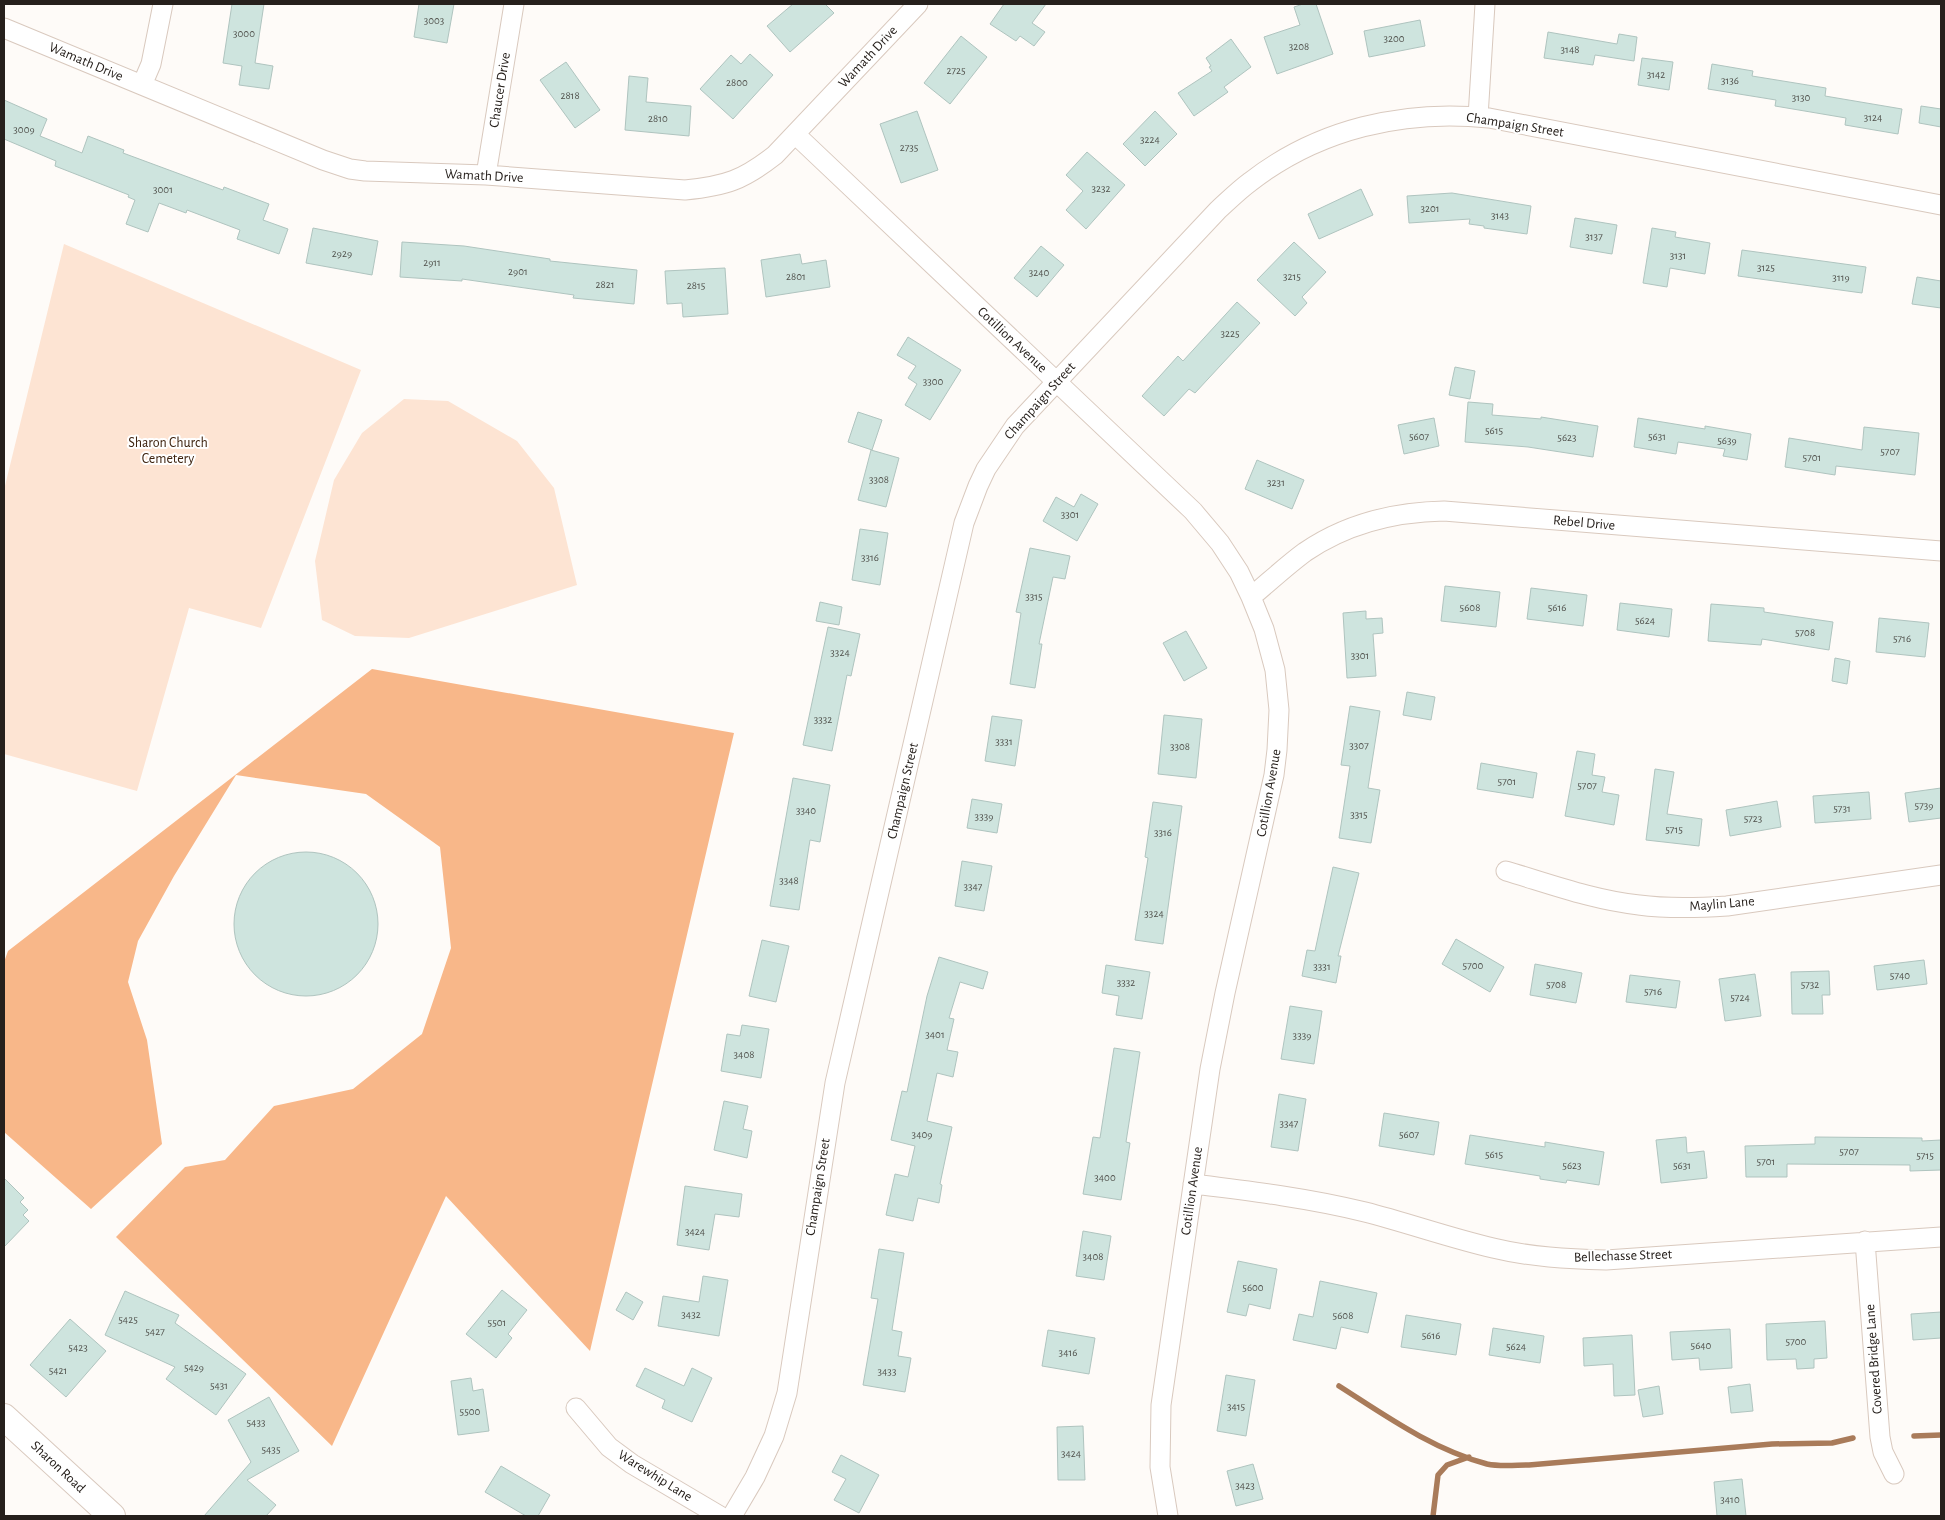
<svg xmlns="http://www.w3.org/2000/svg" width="1945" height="1520" font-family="'Alegreya Sans',sans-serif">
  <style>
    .green { fill: #fde4d3 }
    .forest { fill: #f8b789 }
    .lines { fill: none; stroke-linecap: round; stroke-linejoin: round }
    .stream { stroke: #a97b5a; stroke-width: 5.5 }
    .building { fill: #cee4de; stroke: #afc4bf }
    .street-casing { stroke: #d9c9be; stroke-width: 21 }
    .secondary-casing { stroke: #d9c9be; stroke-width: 28 }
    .street { stroke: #fff; stroke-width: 19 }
    .secondary { stroke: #fff; stroke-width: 26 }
    .labels { text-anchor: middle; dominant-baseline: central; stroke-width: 4; stroke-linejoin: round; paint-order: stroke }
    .number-label { font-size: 11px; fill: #50514c }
    .street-label { font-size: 14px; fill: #26201c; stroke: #fff }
    .park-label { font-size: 14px; fill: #3c220e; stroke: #fff }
  </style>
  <rect width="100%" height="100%" fill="#fefbf8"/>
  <path class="green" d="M 64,244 L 361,370 L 261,628 L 189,608 L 137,791 L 4,754 L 4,490 Z
    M 404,399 L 448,401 L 517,441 L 554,488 L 577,585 L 409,638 L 355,636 L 322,620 L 315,561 L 334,480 L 362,433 Z"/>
  <path class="forest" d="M 372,669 L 734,733 L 590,1351 L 446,1196 L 332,1446 L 116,1237 L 185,1167 L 225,1160 L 274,1106 L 353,1089 L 422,1034 L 451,948 L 440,847 L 366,794 L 236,775 L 174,876 L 138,941 L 128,982 L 147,1040 L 162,1144 L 91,1209 L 4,1132 L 4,962 L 8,951 Z"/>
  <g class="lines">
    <path class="stream" d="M 1339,1386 C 1386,1416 1432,1449 1487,1464 C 1500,1467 1516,1465 1529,1465 L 1772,1444 L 1832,1443 L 1853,1438
      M 1914,1436 L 1941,1435
      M 1433,1516 L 1438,1475 L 1447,1465 L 1469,1457"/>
  </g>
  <path class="building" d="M 232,4 L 264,4 L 255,63 L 273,66 L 269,89 L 239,85 L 242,66 L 223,63 Z
    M 419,4 L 454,4 L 447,43 L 414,37 Z
    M 793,4 L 825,4 L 834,13 L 790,52 L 767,26 Z
    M 1004,4 L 1046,4 L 1032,23 L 1045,32 L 1034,46 L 1020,36 L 1016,41 L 990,24 Z
    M 1303,4 L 1316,4 L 1333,54 L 1277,74 L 1264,37 L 1300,25 L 1294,7 Z
    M 1420,20 L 1425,46 L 1369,57 L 1364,31 Z
    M 1548,32 L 1617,44 L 1619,34 L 1637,37 L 1634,61 L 1595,55 L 1593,65 L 1544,58 Z
    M 961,36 L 987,57 L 950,104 L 924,83 Z
    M 1231,39 L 1251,67 L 1224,87 L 1228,92 L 1194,116 L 1178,93 L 1212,71 L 1209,67 L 1211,66 L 1206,58 Z
    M 750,54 L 773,75 L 733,119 L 700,89 L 731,55 L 741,64 Z
    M 1642,58 L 1673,62 L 1669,90 L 1638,85 Z
    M 566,62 L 600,110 L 575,128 L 540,80 Z
    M 1712,64 L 1753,71 L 1752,76 L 1826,88 L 1825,96 L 1902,109 L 1898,134 L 1845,125 L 1846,118 L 1775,106 L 1776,100 L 1708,89 Z
    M 629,76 L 648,78 L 646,102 L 691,106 L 689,136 L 625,130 Z
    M 4,100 L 47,119 L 40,136 L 82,153 L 88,136 L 124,150 L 123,153 L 223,190 L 224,187 L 269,204 L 263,220 L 288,229 L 279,254 L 237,239 L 240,230 L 187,210 L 186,213 L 159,203 L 148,232 L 126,224 L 135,200 L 128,197 L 129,195 L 55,166 L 56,161 L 4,139 Z
    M 1921,106 L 1941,109 L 1941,127 L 1919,123 Z
    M 917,111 L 938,170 L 901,183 L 880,124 Z
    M 1155,111 L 1177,134 L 1145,166 L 1123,144 Z
    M 1087,152 L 1125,185 L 1086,229 L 1066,210 L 1083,191 L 1066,175 Z
    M 1361,189 L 1373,215 L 1319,239 L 1308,214 Z
    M 1452,193 L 1531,206 L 1527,234 L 1484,228 L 1484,226 L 1469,224 L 1470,219 L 1409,223 L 1407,196 Z
    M 1575,218 L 1617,225 L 1612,254 L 1570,247 Z
    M 313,228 L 378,241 L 372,275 L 306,263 Z
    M 1652,228 L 1676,232 L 1675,237 L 1710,243 L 1705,274 L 1670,268 L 1667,287 L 1643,283 Z
    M 402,242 L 464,246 L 550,259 L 550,261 L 637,270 L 634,304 L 573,298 L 574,295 L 462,279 L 462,281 L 400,277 Z
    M 1294,242 L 1326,272 L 1302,297 L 1307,303 L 1295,316 L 1257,280 Z
    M 1041,246 L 1064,265 L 1037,297 L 1014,278 Z
    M 1742,250 L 1866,267 L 1862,293 L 1738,276 Z
    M 800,254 L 802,264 L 826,260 L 830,287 L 766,297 L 761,260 Z
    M 725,268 L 728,314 L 683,317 L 682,303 L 667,304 L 665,271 Z
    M 1917,277 L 1941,281 L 1941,308 L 1912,304 Z
    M 1237,302 L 1260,323 L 1195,393 L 1189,389 L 1164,416 L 1142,396 L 1178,356 L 1183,361 Z
    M 908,337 L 961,370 L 930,420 L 905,405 L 917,384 L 908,378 L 916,366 L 897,355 Z
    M 1455,367 L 1475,371 L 1470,399 L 1449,395 Z
    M 1468,402 L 1493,404 L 1492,415 L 1541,419 L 1541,417 L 1598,426 L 1593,457 L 1528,447 L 1465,442 Z
    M 858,412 L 882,420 L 872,450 L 848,442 Z
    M 1434,418 L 1439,446 L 1404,454 L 1398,425 Z
    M 1638,418 L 1705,429 L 1705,426 L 1751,434 L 1747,460 L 1723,456 L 1725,449 L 1678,442 L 1676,454 L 1634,447 Z
    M 1864,427 L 1919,433 L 1915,475 L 1836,466 L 1835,475 L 1785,467 L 1789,438 L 1862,450 Z
    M 871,450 L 899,458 L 886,507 L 858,500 Z
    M 1257,460 L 1304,480 L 1292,509 L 1245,489 Z
    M 1081,494 L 1098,504 L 1077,541 L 1043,521 L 1056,497 L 1074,507 Z
    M 860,529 L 888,533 L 880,585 L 852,580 Z
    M 1030,548 L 1070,556 L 1065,579 L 1053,577 L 1039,644 L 1042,644 L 1035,688 L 1010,684 L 1021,613 L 1016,612 Z
    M 1445,586 L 1500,592 L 1496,627 L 1441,621 Z
    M 1531,588 L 1587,595 L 1583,626 L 1527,619 Z
    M 820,602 L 842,607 L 839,625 L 816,621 Z
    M 1620,603 L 1672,609 L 1669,637 L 1617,630 Z
    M 1711,604 L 1764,608 L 1764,612 L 1833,622 L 1829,650 L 1762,639 L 1761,645 L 1708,641 Z
    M 1366,611 L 1366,619 L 1382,618 L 1383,633 L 1373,634 L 1376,676 L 1347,678 L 1343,613 Z
    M 1879,618 L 1929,623 L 1925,657 L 1876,652 Z
    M 828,627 L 860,634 L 851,676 L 847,675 L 832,751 L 803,745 Z
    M 1186,631 L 1207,668 L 1184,681 L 1163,643 Z
    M 1835,658 L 1850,661 L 1847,684 L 1832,681 Z
    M 1407,692 L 1435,697 L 1431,720 L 1403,715 Z
    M 1350,706 L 1380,711 L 1368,788 L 1380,790 L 1371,843 L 1339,838 L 1350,766 L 1341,765 Z
    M 1164,715 L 1202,719 L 1196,778 L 1158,774 Z
    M 992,716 L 1022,720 L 1015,766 L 985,761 Z
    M 1577,751 L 1595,754 L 1592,775 L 1605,777 L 1602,792 L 1619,795 L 1614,825 L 1565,816 Z
    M 1481,763 L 1537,773 L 1533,798 L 1477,789 Z
    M 1655,769 L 1674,772 L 1667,814 L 1702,819 L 1699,846 L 1646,840 Z
    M 793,778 L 830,785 L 820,842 L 810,840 L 799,910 L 770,906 Z
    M 1941,788 L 1941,818 L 1909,822 L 1905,793 Z
    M 1869,792 L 1871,819 L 1815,823 L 1813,796 Z
    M 972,799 L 1002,804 L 997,833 L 967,828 Z
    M 1777,801 L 1781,827 L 1730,836 L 1726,810 Z
    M 1153,802 L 1182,806 L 1163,944 L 1135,940 L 1148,858 L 1145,857 Z
    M234 924a72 72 0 1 1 144 0a72 72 0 1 1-144 0Z
    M 962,861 L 992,866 L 984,911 L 955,906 Z
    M 1333,867 L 1359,873 L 1338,956 L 1341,956 L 1336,983 L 1302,976 L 1307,950 L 1315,951 Z
    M 1456,939 L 1504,967 L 1490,992 L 1442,964 Z
    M 762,940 L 789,946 L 776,1002 L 749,996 Z
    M 939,957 L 988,972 L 983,989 L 960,982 L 949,1018 L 954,1019 L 947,1050 L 958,1052 L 953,1077 L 937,1073 L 927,1121 L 952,1127 L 940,1184 L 942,1185 L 939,1203 L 918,1198 L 913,1221 L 886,1215 L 895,1174 L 908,1177 L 915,1146 L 891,1140 L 902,1091 L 907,1092 L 927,996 Z
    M 1924,960 L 1927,984 L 1877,990 L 1874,966 Z
    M 1535,964 L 1582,973 L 1576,1003 L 1530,995 Z
    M 1106,965 L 1150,972 L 1142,1019 L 1116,1015 L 1119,996 L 1102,993 Z
    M 1829,971 L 1830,995 L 1822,995 L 1823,1014 L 1792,1014 L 1791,972 Z
    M 1755,974 L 1761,1016 L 1725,1021 L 1719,979 Z
    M 1630,975 L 1680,981 L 1676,1008 L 1626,1002 Z
    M 1290,1006 L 1322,1011 L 1314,1064 L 1281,1059 Z
    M 742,1025 L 769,1029 L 761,1078 L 721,1071 L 727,1034 L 740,1036 Z
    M 1114,1048 L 1140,1052 L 1126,1142 L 1130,1143 L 1121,1200 L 1083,1194 L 1093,1137 L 1100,1138 Z
    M 1279,1094 L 1306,1099 L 1298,1151 L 1271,1147 Z
    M 724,1101 L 748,1106 L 743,1129 L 752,1131 L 747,1158 L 714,1150 Z
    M 1384,1113 L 1439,1122 L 1434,1155 L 1379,1146 Z
    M 1470,1135 L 1545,1147 L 1545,1142 L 1604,1152 L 1599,1185 L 1567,1180 L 1566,1183 L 1540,1179 L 1540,1176 L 1465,1164 Z
    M 1686,1137 L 1687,1153 L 1704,1151 L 1707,1178 L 1661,1183 L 1656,1140 Z
    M 1815,1137 L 1922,1138 L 1922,1141 L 1941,1140 L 1941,1170 L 1910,1171 L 1910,1165 L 1787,1164 L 1787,1177 L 1746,1177 L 1745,1146 L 1815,1144 Z
    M 4,1178 L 24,1198 L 20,1202 L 28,1210 L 23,1215 L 29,1221 L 4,1247 Z
    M 685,1186 L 742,1194 L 739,1217 L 715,1214 L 709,1250 L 677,1245 Z
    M 1083,1231 L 1111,1236 L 1104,1280 L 1076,1276 Z
    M 879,1249 L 904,1253 L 892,1330 L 902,1332 L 898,1356 L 911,1358 L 905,1392 L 863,1385 L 878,1299 L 871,1298 Z
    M 1238,1261 L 1277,1269 L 1270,1309 L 1249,1304 L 1246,1316 L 1227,1312 Z
    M 703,1276 L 728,1280 L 719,1336 L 658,1326 L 663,1296 L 699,1302 Z
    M 1320,1281 L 1377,1293 L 1368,1333 L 1341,1327 L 1336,1349 L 1293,1340 L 1299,1314 L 1313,1317 Z
    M 502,1290 L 527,1310 L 508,1334 L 512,1338 L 496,1358 L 466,1334 Z
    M 125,1291 L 179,1315 L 175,1323 L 246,1374 L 216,1415 L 166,1379 L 175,1367 L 105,1335 Z
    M 626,1292 L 643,1302 L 633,1320 L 616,1310 Z
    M 1941,1312 L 1941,1338 L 1913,1340 L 1911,1314 Z
    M 1406,1315 L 1461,1324 L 1456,1355 L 1401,1347 Z
    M 70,1319 L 106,1351 L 66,1397 L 30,1365 Z
    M 1825,1321 L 1827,1358 L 1814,1359 L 1814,1368 L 1797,1369 L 1796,1359 L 1767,1360 L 1766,1324 Z
    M 1493,1328 L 1544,1336 L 1540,1363 L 1489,1355 Z
    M 1730,1329 L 1732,1368 L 1700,1370 L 1699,1358 L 1672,1360 L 1670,1332 Z
    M 1048,1330 L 1095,1338 L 1089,1374 L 1042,1366 Z
    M 1632,1335 L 1635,1395 L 1614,1396 L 1613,1364 L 1584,1366 L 1583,1338 Z
    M 645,1368 L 684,1386 L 692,1368 L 712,1378 L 692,1422 L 662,1408 L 665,1400 L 636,1386 Z
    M 1226,1375 L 1255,1380 L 1246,1436 L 1217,1431 Z
    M 471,1378 L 473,1391 L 483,1389 L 489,1431 L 458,1435 L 451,1381 Z
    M 1750,1384 L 1753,1411 L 1731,1413 L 1728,1387 Z
    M 1659,1386 L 1663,1414 L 1643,1417 L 1638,1390 Z
    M 269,1397 L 299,1451 L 247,1480 L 276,1505 L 266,1516 L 204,1516 L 251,1462 L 228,1420 Z
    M 1083,1426 L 1085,1480 L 1058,1480 L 1057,1427 Z
    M 841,1455 L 879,1475 L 859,1513 L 834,1500 L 846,1479 L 832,1472 Z
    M 1253,1464 L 1263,1499 L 1236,1506 L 1227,1471 Z
    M 501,1466 L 550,1495 L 538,1516 L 526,1516 L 485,1492 Z
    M 1742,1479 L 1746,1516 L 1717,1516 L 1714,1482 Z"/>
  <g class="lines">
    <g class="street-casing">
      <path id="street" d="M 4,28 L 323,160 L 350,169 L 365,171 L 486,175 L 685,190 C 726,186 743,180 775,155 L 918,4
        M 142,85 L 151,64 L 163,4
        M 1478,117 L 1485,4
        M 795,134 L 1193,511 L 1220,543 L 1239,572 L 1251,597 L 1264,629 L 1275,670 L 1279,710 L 1277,750 L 1274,775 L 1225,993 L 1210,1069 L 1161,1405 L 1160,1467 L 1168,1516
        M 486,175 L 514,4
        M 1251,597 C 1269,582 1286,566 1305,552 C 1346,524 1394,512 1444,511 L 1941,551
        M 1506,871 C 1550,884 1593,900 1639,905 C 1668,909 1697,908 1727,906 L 1941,875
        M 1193,1184 C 1250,1191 1309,1198 1365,1212 C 1408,1223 1450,1238 1493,1248 C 1530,1257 1568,1259 1606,1260 L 1941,1237
        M 1865,1241 L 1880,1437 L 1883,1452 L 1894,1474
        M 576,1408 L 609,1447 L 632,1464 L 720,1516
        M 732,1516 L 755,1477 L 774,1436 L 787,1393 L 835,1083 L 964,523 L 978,486 L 986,469 L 1015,426 L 1218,210 C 1229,200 1239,190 1250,182 C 1318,129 1404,109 1489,118 L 1941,205"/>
    </g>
    <g class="secondary-casing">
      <path id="secondary" d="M 4,1417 L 112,1516"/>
    </g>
    <use href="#street" class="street"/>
    <use href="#secondary" class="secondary"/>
  </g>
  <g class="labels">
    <g class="number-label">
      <text x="434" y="20">3003</text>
      <text x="244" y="33">3000</text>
      <text x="1394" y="38">3200</text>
      <text x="1299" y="46">3208</text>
      <text x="1570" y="49">3148</text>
      <text x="956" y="70">2725</text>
      <text x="1656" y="74">3142</text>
      <text x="1730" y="80">3136</text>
      <text x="737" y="82">2800</text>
      <text x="570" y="95">2818</text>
      <text x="1801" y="97">3130</text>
      <text x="1873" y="117">3124</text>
      <text x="658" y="118">2810</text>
      <text x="24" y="129">3009</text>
      <text x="1150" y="139">3224</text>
      <text x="909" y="147">2735</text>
      <text x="1101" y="188">3232</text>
      <text x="163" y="189">3001</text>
      <text x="1430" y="208">3201</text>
      <text x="1500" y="215">3143</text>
      <text x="1594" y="236">3137</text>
      <text x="342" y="253">2929</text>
      <text x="1678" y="255">3131</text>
      <text x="432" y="262">2911</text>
      <text x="1766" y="267">3125</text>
      <text x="518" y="271">2901</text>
      <text x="1039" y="272">3240</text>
      <text x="796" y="276">2801</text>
      <text x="1292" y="276">3215</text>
      <text x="1841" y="277">3119</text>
      <text x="605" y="284">2821</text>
      <text x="696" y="285">2815</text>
      <text x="1230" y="333">3225</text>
      <text x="933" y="381">3300</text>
      <text x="1494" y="430">5615</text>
      <text x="1419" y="436">5607</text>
      <text x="1657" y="436">5631</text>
      <text x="1567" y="437">5623</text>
      <text x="1727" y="440">5639</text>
      <text x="1890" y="451">5707</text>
      <text x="1812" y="457">5701</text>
      <text x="879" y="479">3308</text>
      <text x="1276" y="482">3231</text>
      <text x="1070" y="514">3301</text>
      <text x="870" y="557">3316</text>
      <text x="1034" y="596">3315</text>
      <text x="1470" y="607">5608</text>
      <text x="1557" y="607">5616</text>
      <text x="1645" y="620">5624</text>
      <text x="1805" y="632">5708</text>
      <text x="1902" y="638">5716</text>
      <text x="840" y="652">3324</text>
      <text x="1360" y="655">3301</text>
      <text x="823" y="719">3332</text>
      <text x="1004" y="741">3331</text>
      <text x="1359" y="745">3307</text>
      <text x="1180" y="746">3308</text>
      <text x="1507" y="781">5701</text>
      <text x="1587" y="785">5707</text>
      <text x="1924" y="805">5739</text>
      <text x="1842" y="808">5731</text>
      <text x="806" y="810">3340</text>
      <text x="1359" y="814">3315</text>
      <text x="984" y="816">3339</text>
      <text x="1753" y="818">5723</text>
      <text x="1674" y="829">5715</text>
      <text x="1163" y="832">3316</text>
      <text x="789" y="880">3348</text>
      <text x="973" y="886">3347</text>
      <text x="1154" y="913">3324</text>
      <text x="1473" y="965">5700</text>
      <text x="1322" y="966">3331</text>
      <text x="1900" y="975">5740</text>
      <text x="1126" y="982">3332</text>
      <text x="1556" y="984">5708</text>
      <text x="1810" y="984">5732</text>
      <text x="1653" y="991">5716</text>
      <text x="1740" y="997">5724</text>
      <text x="935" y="1034">3401</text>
      <text x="1302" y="1035">3339</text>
      <text x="744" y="1054">3408</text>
      <text x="1289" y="1123">3347</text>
      <text x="922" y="1134">3409</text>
      <text x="1409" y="1134">5607</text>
      <text x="1849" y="1151">5707</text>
      <text x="1494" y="1154">5615</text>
      <text x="1925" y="1155">5715</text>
      <text x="1766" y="1161">5701</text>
      <text x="1572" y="1165">5623</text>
      <text x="1682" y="1165">5631</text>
      <text x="1105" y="1177">3400</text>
      <text x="695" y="1231">3424</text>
      <text x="1093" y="1256">3408</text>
      <text x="1253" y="1287">5600</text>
      <text x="691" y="1314">3432</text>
      <text x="1343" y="1315">5608</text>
      <text x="128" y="1319">5425</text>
      <text x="497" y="1322">5501</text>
      <text x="155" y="1331">5427</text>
      <text x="1431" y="1335">5616</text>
      <text x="1796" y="1341">5700</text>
      <text x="1701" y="1345">5640</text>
      <text x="1516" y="1346">5624</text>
      <text x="78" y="1347">5423</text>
      <text x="1068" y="1352">3416</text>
      <text x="194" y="1367">5429</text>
      <text x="58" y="1370">5421</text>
      <text x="887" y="1371">3433</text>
      <text x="219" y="1385">5431</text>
      <text x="1236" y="1406">3415</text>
      <text x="470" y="1411">5500</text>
      <text x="256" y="1422">5433</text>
      <text x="271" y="1449">5435</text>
      <text x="1071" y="1453">3424</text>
      <text x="1245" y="1485">3423</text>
      <text x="1730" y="1499">3410</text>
    </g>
    <g class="street-label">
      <text transform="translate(868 57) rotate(-47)">Wamath Drive</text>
      <text transform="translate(86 62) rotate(23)">Wamath Drive</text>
      <text transform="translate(500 90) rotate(-81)">Chaucer Drive</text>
      <text transform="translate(1515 125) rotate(9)">Champaign Street</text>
      <text transform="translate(484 176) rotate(3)">Wamath Drive</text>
      <text transform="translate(1012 340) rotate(43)">Cotillion Avenue</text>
      <text transform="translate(1040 401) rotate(-48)">Champaign Street</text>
      <text transform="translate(1584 523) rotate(5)">Rebel Drive</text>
      <text transform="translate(903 791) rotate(-77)">Champaign Street</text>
      <text transform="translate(1269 793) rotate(-80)">Cotillion Avenue</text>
      <text transform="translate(1722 904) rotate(-5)">Maylin Lane</text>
      <text transform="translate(818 1187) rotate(-81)">Champaign Street</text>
      <text transform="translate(1192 1191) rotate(-82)">Cotillion Avenue</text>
      <text transform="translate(1623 1256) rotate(-2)">Bellechasse Street</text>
      <text transform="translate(1874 1359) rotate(-94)">Covered Bridge Lane</text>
      <text transform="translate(58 1467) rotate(43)">Sharon Road</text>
      <text transform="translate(655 1476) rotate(32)">Warewhip Lane</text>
    </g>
    <g class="park-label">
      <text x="168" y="443">Sharon Church<tspan x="168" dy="16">Cemetery</tspan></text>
    </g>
  </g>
  <rect width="1945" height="1520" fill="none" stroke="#26201c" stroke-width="10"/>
</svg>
